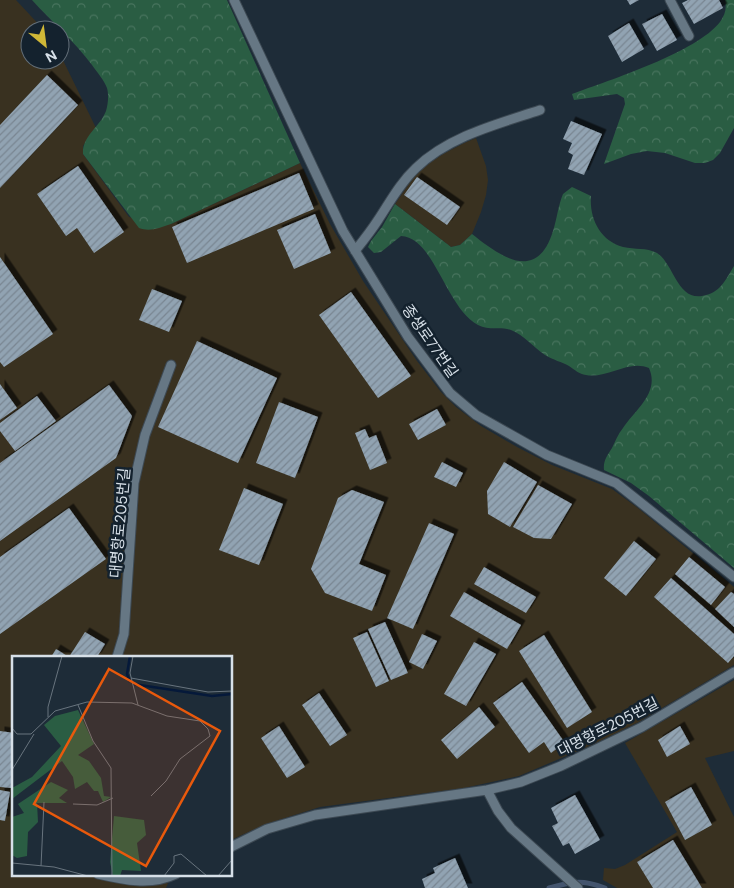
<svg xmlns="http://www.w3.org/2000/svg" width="734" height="888" font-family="'DM Sans','Noto Sans KR',sans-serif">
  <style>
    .industrial { fill: #393120 }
    .forest { fill: url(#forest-crowns) }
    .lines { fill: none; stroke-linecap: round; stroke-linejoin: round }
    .stream { stroke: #44556e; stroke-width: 5 }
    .building { fill: url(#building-hatch); filter: url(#shadow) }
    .lane-casing { stroke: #3d4953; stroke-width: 11 }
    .lane { stroke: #667784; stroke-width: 9 }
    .labels { text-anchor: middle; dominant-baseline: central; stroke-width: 5; stroke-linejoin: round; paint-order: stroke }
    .street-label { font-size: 15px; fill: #d7e0e8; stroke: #14222e }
    .inset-river { fill: none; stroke: #05193a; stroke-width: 2.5 }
    .inset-road { fill: none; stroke: #68747e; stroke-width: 1 }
    .view { fill: #e8590c; fill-opacity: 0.15; stroke: #e8590c; stroke-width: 2.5 }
    .inset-edge { fill: none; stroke: #d7e0e8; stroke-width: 2.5 }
  </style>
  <defs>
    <pattern id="forest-crowns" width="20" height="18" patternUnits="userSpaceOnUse" patternTransform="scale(1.25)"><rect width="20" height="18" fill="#2a5d43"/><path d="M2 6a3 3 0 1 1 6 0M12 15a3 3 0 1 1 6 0" fill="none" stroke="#48745e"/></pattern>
    <pattern id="building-hatch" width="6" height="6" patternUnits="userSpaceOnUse" patternTransform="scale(1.25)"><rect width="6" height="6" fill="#91a3b2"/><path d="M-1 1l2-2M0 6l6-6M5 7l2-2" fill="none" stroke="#798692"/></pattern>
    <filter id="shadow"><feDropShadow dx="4.5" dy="-4.5" stdDeviation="0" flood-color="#0009"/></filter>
  </defs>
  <rect width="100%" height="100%" fill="#1e2c38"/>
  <path class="industrial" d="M 0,0 L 16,0 L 44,30 L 30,30 L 30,60 L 60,60 L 60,54 L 96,128 L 83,146 L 83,154 L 129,217 L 171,224 L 300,163 L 330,224 L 363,281 L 417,361 L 441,392 L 456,407 L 481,426 L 517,447 L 552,465 L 612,489 L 638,508 L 734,587 L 734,665 L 637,723 L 592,745 L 519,776 L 464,788 L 320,807 L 266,824 L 231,840 L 231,657 L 14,657 L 14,874 L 172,874 L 166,888 L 0,888 Z
    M 476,138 L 486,166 L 488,180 L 486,195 L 481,212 L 472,234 L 460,245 L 451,247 L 395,204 L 414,176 L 422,168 L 443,154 L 464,143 Z
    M 734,680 L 734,751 L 705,758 L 734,817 L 734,888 L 617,888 L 603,880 L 604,868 L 615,869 L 625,865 L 677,832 L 625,743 Z"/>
  <path class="forest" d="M 32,0 L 227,0 L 300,163 L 171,224 C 159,228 150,232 139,228 L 83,154 C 82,136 100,127 106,111 C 108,104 109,95 107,88 C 104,80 97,72 92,65 C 74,41 52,22 32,0 Z
    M 725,0 L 734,0 L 734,128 L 720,153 L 713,160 L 705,163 L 695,163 L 665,153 L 647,151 L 631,154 L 604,164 L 625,104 L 624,98 L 617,94 L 574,100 L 572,94 C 610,80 697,52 720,22 C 725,15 727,8 725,0 Z
    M 572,187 L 591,196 C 589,218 600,241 623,247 C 635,250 646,247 657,253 C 674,264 677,300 702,296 C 720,293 725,281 734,266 L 734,568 L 649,496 L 631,483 L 604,470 C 603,461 607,456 612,448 C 615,442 618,434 623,428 C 635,410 660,393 649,368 C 629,359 607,379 586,375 C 579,374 575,370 569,366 C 562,362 553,360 545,355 C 534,348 524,335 511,330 C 501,326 489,331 478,325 C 446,308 434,237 401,236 L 381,252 L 374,253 L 368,247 L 371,241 L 382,227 L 395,204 L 451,247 L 460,245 L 472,234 C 501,257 537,283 553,231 C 557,219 558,206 563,194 Z"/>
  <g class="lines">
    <path class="stream" d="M 549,888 C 573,882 580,879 605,888"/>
  </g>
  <path class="building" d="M 627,0 L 639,0 L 630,5 Z
    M 688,0 L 719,0 L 723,8 L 694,24 L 682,3 Z
    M 662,14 L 677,40 L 657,51 L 642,24 Z
    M 629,23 L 644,49 L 622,62 L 608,36 Z
    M 47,75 L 78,105 L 0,188 L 0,125 Z
    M 571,121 L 602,134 L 584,175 L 568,169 L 573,155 L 568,152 L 572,143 L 563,139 Z
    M 78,166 L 124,232 L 94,253 L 77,228 L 66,236 L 37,194 Z
    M 299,173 L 314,209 L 187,263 L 172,227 Z
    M 417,177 L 460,207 L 447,225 L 404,195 Z
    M 315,214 L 331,253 L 294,269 L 277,230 Z
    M 0,257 L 53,334 L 4,367 L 0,362 Z
    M 152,289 L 182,301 L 169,332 L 139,320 Z
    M 351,292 L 411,376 L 378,398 L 319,315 Z
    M 197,341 L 277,378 L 238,463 L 158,427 Z
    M 0,384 L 17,408 L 0,420 Z
    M 109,385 L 132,416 L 116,458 L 0,541 L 0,463 Z
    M 37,396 L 56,421 L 15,451 L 0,431 L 0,423 Z
    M 279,402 L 318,417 L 295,478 L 256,463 Z
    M 437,409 L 446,425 L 418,440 L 409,424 Z
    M 365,429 L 369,438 L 376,435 L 387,463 L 370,470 L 355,433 Z
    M 442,462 L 463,473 L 456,487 L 434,477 Z
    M 504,462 L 537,482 L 510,527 L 488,514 L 487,491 Z
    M 538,485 L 572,504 L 551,539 L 534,538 L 513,527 Z
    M 244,488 L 283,504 L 259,565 L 219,550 Z
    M 352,490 L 384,502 L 359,564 L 386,575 L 372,611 L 325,593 L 311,569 L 338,498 Z
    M 69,508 L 106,559 L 0,634 L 0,557 Z
    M 429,523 L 454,534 L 413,629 L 387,618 Z
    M 634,541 L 656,559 L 626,596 L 604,578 Z
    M 689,557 L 725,587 L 711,605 L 675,574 Z
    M 484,567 L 536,597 L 526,613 L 474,584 Z
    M 671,578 L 734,634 L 734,656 L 728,663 L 654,597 Z
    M 464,592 L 521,625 L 507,649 L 450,616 Z
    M 731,592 L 734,594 L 734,627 L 715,609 Z
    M 385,622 L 408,673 L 391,680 L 368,629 Z
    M 85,632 L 105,644 L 97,657 L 69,657 Z
    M 367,632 L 389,681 L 376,687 L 353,638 Z
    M 422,634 L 437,641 L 423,669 L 409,662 Z
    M 544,635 L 592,712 L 567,728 L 519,651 Z
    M 474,642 L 496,654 L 466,706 L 444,694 Z
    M 56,649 L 69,657 L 51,657 Z
    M 522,682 L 565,743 L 551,753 L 544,742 L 529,753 L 493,703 Z
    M 319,693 L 347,735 L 330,746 L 302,705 Z
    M 479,707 L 495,727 L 457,759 L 441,740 Z
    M 279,726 L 305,767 L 287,778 L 261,738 Z
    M 680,726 L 690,744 L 667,757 L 658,740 Z
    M 0,731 L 14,733 L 14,774 L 12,788 L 0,787 Z
    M 691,787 L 712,825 L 685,840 L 665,802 Z
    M 0,790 L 10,792 L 5,821 L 0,820 Z
    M 575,795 L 600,840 L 575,854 L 569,843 L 563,846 L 552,826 L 558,823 L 551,808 Z
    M 673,840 L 702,888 L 653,888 L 637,862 Z
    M 455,858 L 468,888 L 425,888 L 422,879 L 435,873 L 433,868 Z"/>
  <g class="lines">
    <g class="lane-casing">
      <path id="lane" d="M 234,0 L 343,231 L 408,337 L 450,393 L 476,415 L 547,455 L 616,483 L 734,577
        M 670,0 L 689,36
        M 355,251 C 363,241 371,231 378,220 C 390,202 400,183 416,168 C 449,136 498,124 540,110
        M 117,657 L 124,634 L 134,483 L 145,435 L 171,365
        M 487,790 L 498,811 L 511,828 L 578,888
        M 231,847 L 267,829 L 315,815 L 487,790 L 521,782 L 561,766 L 642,727 L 734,672
        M 98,874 C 124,880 151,886 176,874"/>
    </g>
    <use href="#lane" class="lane"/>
  </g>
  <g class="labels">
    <g class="street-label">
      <text transform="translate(430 341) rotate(55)">종생로77번길</text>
      <text transform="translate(120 523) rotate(-85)">대명항로205번길</text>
      <text transform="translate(608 727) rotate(-27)">대명항로205번길</text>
    </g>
  </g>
  <g transform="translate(12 656)">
    <rect width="220" height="220" fill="#1e2c38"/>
    <path d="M 66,54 L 82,88 L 66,99 L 77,105 L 89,122 L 92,140 L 99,141 L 91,146 L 86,135 L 82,135 L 75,126 L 63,133 L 61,121 L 50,105 L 0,143 L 0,132 L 20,121 L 49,90 L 32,69 L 43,60 ZM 39,126 L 56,134 L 47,142 L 55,147 L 25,147 L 26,166 L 16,176 L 15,200 L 5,202 L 0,199 L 0,161 L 12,157 L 6,148 ZM 102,160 L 132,164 L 134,179 L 125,187 L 129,215 L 110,214 L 108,220 L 101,220 L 98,206 Z" fill="#2a5d43"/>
    <path class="inset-river" d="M 118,0 L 115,18 L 118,26M 121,28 L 200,40 L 220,38"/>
    <path class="inset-road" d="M 121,0 L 118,17 L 126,49M 119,22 L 196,36 L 220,35M 66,49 L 81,85 L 99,112 L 100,220M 36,61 L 36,51 L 50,0M 0,72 L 5,78 L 19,78 L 43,55 L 75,46 L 120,47 L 155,60 L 188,65 L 196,73 L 198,80 L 168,103 L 154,125 L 139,140M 0,114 L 22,78M 61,148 L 85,149 L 101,142M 0,207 L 42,211 L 76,220M 29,210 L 32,146M 152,220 L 162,207 L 162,200 L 169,198 L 195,220M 206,220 L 220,204"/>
    <path class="view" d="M 97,13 L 208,75 L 134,210 L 22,148 Z"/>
    <rect width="220" height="220" class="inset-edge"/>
  </g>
  <g transform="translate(45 45) rotate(151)"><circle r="24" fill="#14222e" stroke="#626e78"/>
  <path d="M0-4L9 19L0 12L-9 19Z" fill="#d0b837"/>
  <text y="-8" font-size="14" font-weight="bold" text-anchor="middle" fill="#d7e0e8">N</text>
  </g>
</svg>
